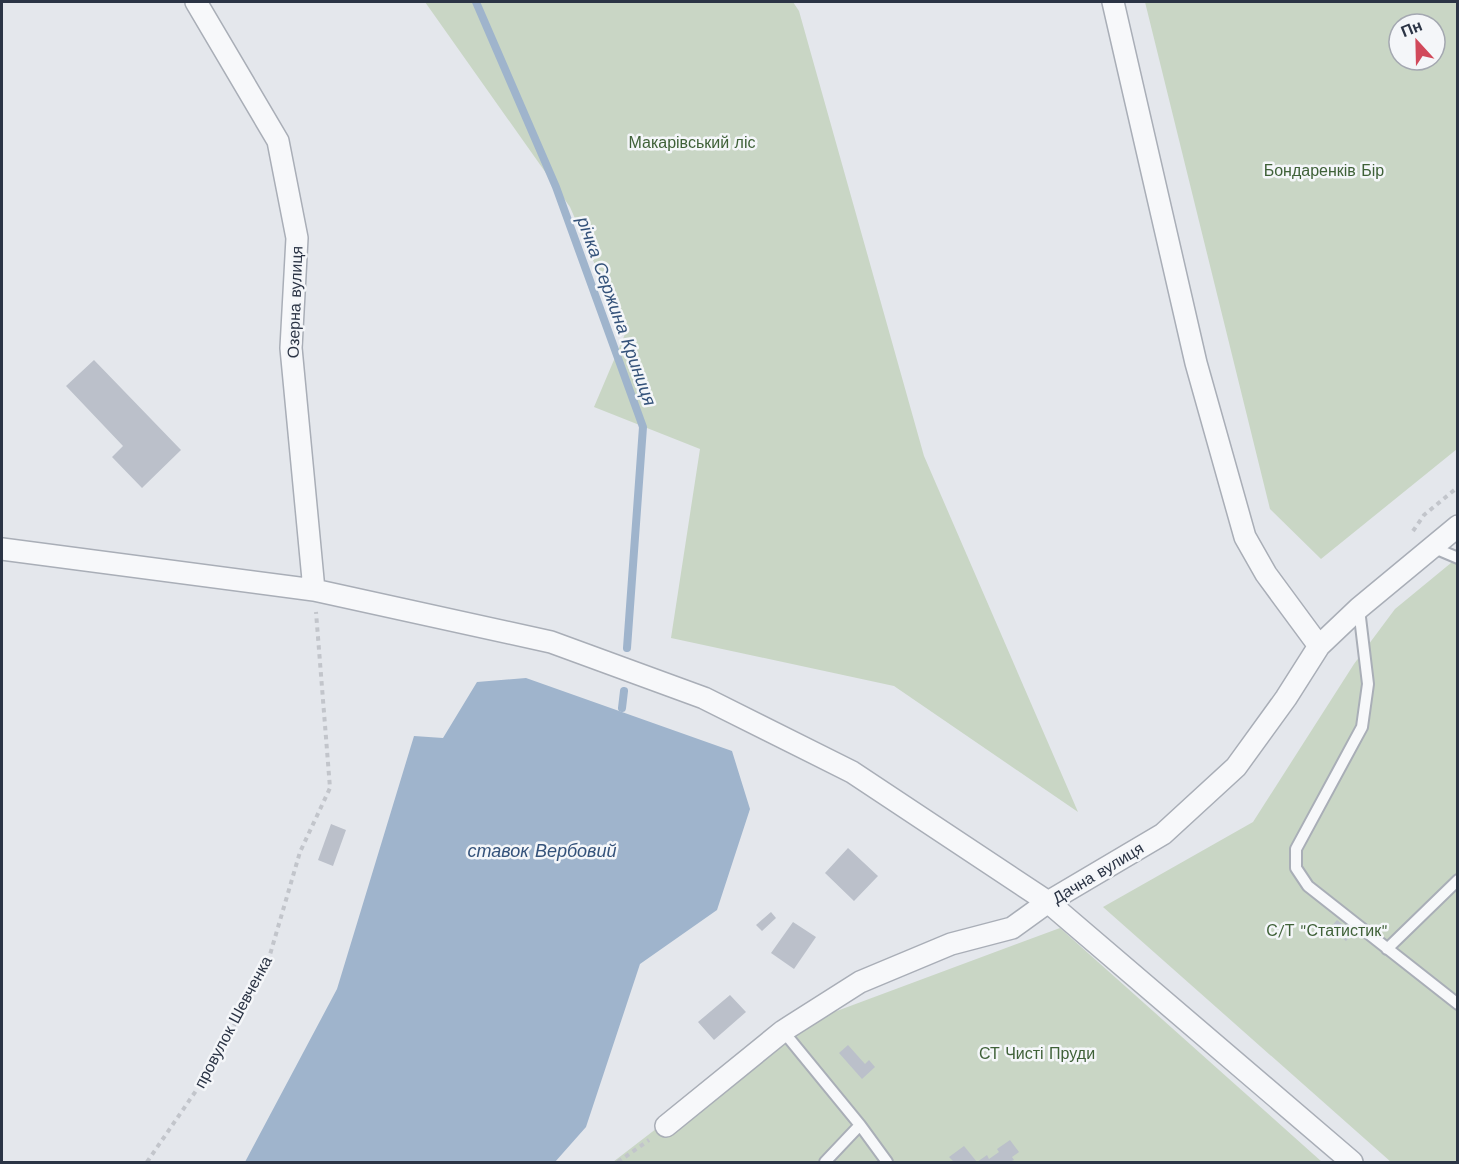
<svg xmlns="http://www.w3.org/2000/svg" width="1459" height="1164" font-family="'Work Sans',sans-serif">
  <style>
    .green { fill: #c9d6c5; fill-rule: evenodd }
    .water { fill: #9fb4cc }
    .lines { fill: none; stroke-linecap: round; stroke-linejoin: round }
    .stream { stroke: #9fb4cc; stroke-width: 8 }
    .building { fill: #bbc0ca }
    .lane-casing { stroke: #a9aeb7; stroke-width: 14 }
    .street-casing { stroke: #a9aeb7; stroke-width: 24 }
    .path { stroke: #c2c5cb; stroke-width: 4; stroke-dasharray: 4.5 4.5; stroke-linecap: butt }
    .lane { stroke: #f7f8fa; stroke-width: 10 }
    .street { stroke: #f7f8fa; stroke-width: 21 }
    .labels { text-anchor: middle; dominant-baseline: central; stroke-width: 5; stroke-linejoin: round; paint-order: stroke }
    .park-label { font-size: 16px; fill: #3f6138; stroke: #f4f6f9 }
    .street-label { font-size: 16px; fill: #2b3445; stroke: #f4f6f9 }
    .water-label { font-size: 18px; font-style: italic; fill: #34527a; stroke: #f4f6f9 }
  </style>
  <rect width="100%" height="100%" fill="#e4e7ec"/>
  <path class="green" d="M 425,2 L 793,2 L 799,11 L 924,456 L 1078,812 L 894,686 L 671,638 L 700,449 L 594,407 L 625,334 L 570,207 Z
    M 1145,2 L 1457,2 L 1457,449 L 1321,559 L 1270,509 ZM 1399,24 L 1435,24 L 1435,60 L 1399,60 Z
    M 1457,558 L 1457,1162 L 1391,1162 L 1103,907 L 1253,822 L 1354,664 L 1395,609 Z
    M 1060,928 L 1322,1162 L 613,1162 L 783,1031 Z"/>
  <path class="water" d="M 526,678 L 732,751 L 750,809 L 717,910 L 640,964 L 586,1127 L 555,1162 L 245,1162 L 337,989 L 414,736 L 443,738 L 477,682 Z"/>
  <g class="lines">
    <path class="stream" d="M 476,2 L 556,187 L 643,427 L 627,648
      M 622,708 L 624,691"/>
  </g>
  <path class="building" d="M 94,360 L 181,450 L 142,488 L 112,457 L 123,446 L 66,386 Z
    M 331,824 L 346,830 L 333,866 L 318,860 Z
    M 848,848 L 878,876 L 854,901 L 825,873 Z
    M 771,912 L 776,918 L 762,931 L 756,925 Z
    M 1337,920 L 1353,933 L 1346,941 L 1330,928 Z
    M 793,922 L 816,937 L 794,969 L 771,953 Z
    M 730,995 L 746,1012 L 714,1040 L 698,1022 Z
    M 848,1045 L 865,1064 L 869,1060 L 875,1067 L 862,1079 L 839,1053 Z
    M 1010,1140 L 1019,1152 L 1012,1157 L 1014,1160 L 1010,1162 L 977,1162 L 987,1155 L 989,1159 L 999,1152 L 997,1149 Z
    M 964,1146 L 977,1162 L 954,1162 L 949,1157 Z"/>
  <g class="lines">
    <g class="lane-casing">
      <path id="lane" d="M 1432,547 L 1458,558
        M 1359,609 L 1368,684 L 1362,727 L 1296,849 L 1296,868 L 1308,886 L 1458,1004
        M 1387,949 L 1458,880
        M 783,1031 L 860,1125 L 887,1162
        M 825,1162 L 860,1125"/>
    </g>
    <g class="street-casing">
      <path id="street" d="M 196,2 L 278,141 L 297,238 L 291,348 L 314,590
        M 1113,2 L 1196,363 L 1245,537 L 1266,574 L 1319,646
        M 2,549 L 314,590 L 551,642 L 704,698 L 852,772 L 1048,902 L 1352,1162
        M 666,1126 L 783,1031 L 860,982 L 951,944 L 1012,928 L 1048,902 L 1163,834 L 1236,767 L 1286,698 L 1319,646 L 1359,608 L 1458,526"/>
    </g>
    <path class="path" d="M 1413,531 L 1424,515 L 1458,487
      M 147,1162 L 213,1066 L 269,958 L 300,852 L 330,788 L 316,612
      M 618,1162 L 649,1140"/>
    <use href="#lane" class="lane"/>
    <use href="#street" class="street"/>
  </g>
  <g class="labels">
    <g class="park-label">
      <text x="692" y="142">Макарівський ліс</text>
      <text x="1324" y="170">Бондаренків Бір</text>
      <text x="1327" y="930">С/Т "Статистик"</text>
      <text x="1037" y="1053">СТ Чисті Пруди</text>
    </g>
    <g class="street-label">
      <text transform="translate(295 302) rotate(-88)">Озерна вулиця</text>
      <text transform="translate(1098 873) rotate(-31)">Дачна вулиця</text>
      <text transform="translate(233 1022) rotate(-62)">провулок Шевченка</text>
    </g>
    <g class="water-label">
      <text transform="translate(617 311) rotate(70)">річка Сержина Криниця</text>
      <text x="542" y="850">ставок Вербовий</text>
    </g>
  </g>
  <rect width="1459" height="1164" fill="none" stroke="#2b3445" stroke-width="6"/>
  <g transform="translate(1417 42) rotate(338)"><circle r="28" fill="#f4f6f9" stroke="#a4a8b1" stroke-width="1.5"/>
  <path d="M0-4.5L10 22L0 15L-10 22Z" fill="#d1495b"/>
  <text y="-9" font-size="16" font-weight="bold" text-anchor="middle" fill="#2b3445">Пн</text>
  </g>
</svg>
